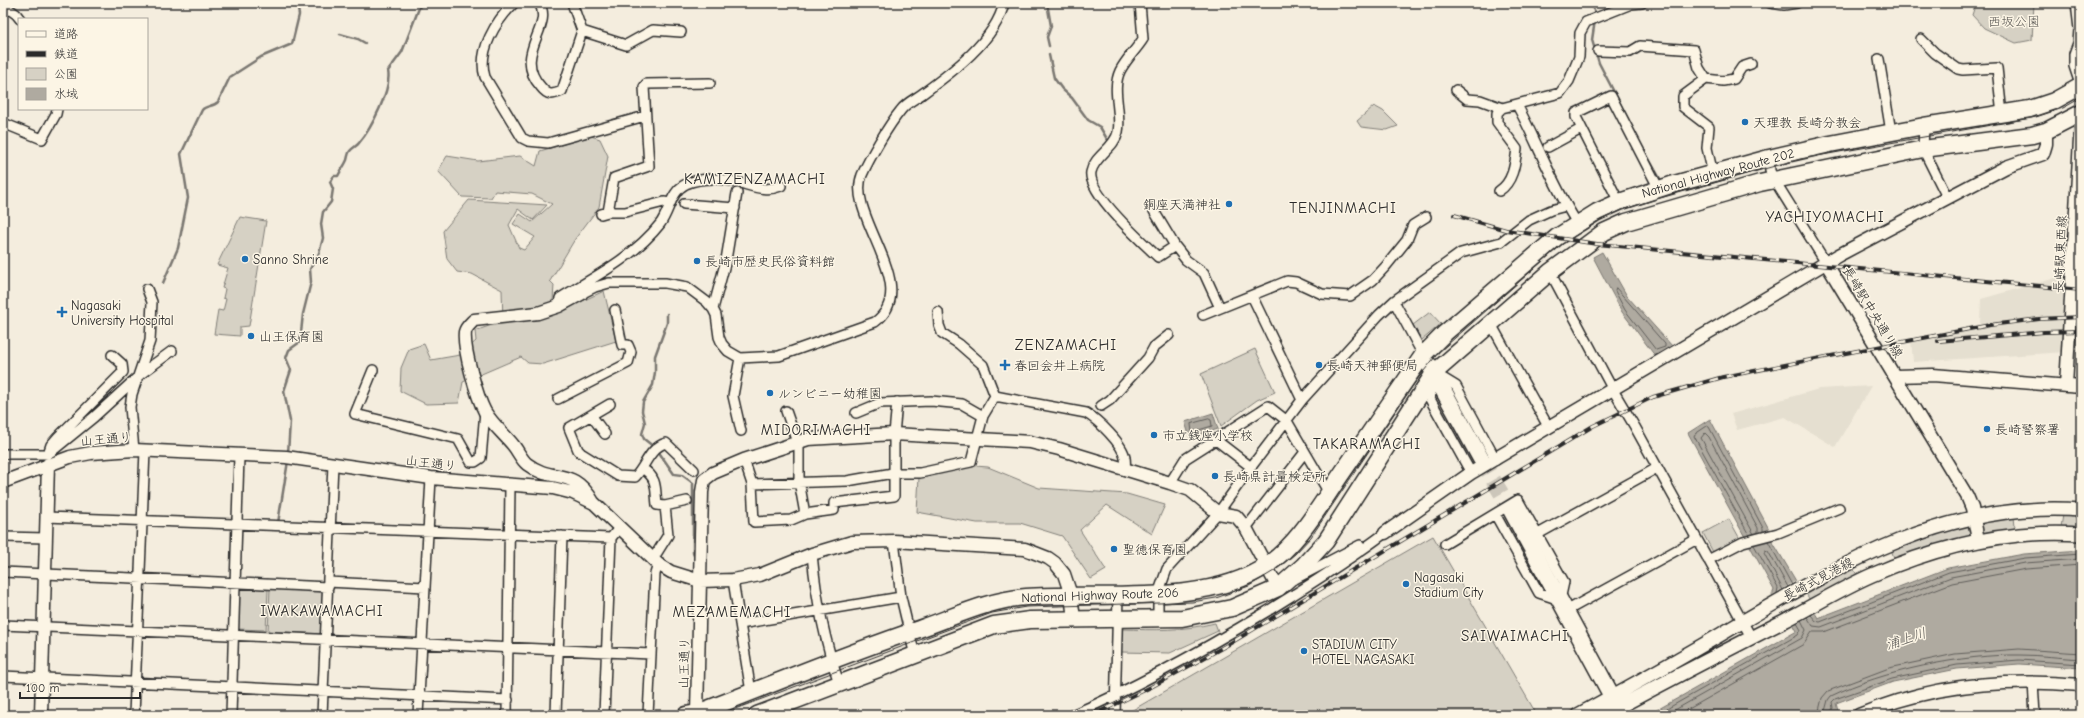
<svg xmlns="http://www.w3.org/2000/svg" width="2084" height="718" font-family="'Comic Neue','Klee One',sans-serif">
  <style>
    .built { fill: #e5dfd0 }
    .green { fill: #d6d1c4; stroke: #807e78 }
    .water { fill: #afaaa0; stroke: #7a7771 }
    .pier { fill: #f4edde }
    .lines { fill: none; stroke-linecap: round; stroke-linejoin: round }
    .shore { stroke: #605e5a; stroke-width: 1 }
    .stream { stroke: #7a7771; stroke-width: 2.5 }
    .trunk-tunnel { stroke: #ccc6ba; stroke-width: 16; stroke-dasharray: 16 8; stroke-linecap: butt }
    .minor-casing { stroke: #2b2b2b; stroke-width: 12 }
    .tertiary-casing { stroke: #2b2b2b; stroke-width: 15 }
    .secondary-casing { stroke: #2b2b2b; stroke-width: 16 }
    .trunk-casing { stroke: #2b2b2b; stroke-width: 19 }
    .minor { stroke: #fcf5e5; stroke-width: 9 }
    .tertiary { stroke: #fcf5e5; stroke-width: 12 }
    .secondary { stroke: #fcf5e5; stroke-width: 13 }
    .trunk { stroke: #fcf5e5; stroke-width: 16 }
    .tram { stroke: #2b2b2b; stroke-width: 1 }
    .rail-casing { stroke: #2b2b2b; stroke-width: 4 }
    .rail { stroke: #fcf5e5; stroke-width: 2.5; stroke-dasharray: 8; stroke-linecap: butt }
    .poi-dot { fill: #1f6fb2; stroke: #fcf5e5; stroke-width: 1.5 }
    .labels { text-anchor: middle; dominant-baseline: central; stroke-width: 3; stroke-linejoin: round; paint-order: stroke }
    .park-label { font-size: 13px; fill: #565451; stroke: #fcf5e5 }
    .poi-label { font-size: 13px; fill: #2b2b2b; stroke: #fcf5e5; text-anchor: start }
    .street-label { font-size: 13px; fill: #2b2b2b; stroke: #fcf5e5 }
    .water-label { font-size: 14px; font-style: italic; fill: #595754; stroke: #fcf5e5 }
    .quarter-label { font-size: 15px; letter-spacing: 1px; fill: #2b2b2b; stroke: #fcf5e5 }
  </style>
  <rect width="100%" height="100%" fill="#f4edde"/>
  <filter id="ink" filterUnits="userSpaceOnUse"><feTurbulence type="fractalNoise" baseFrequency=".025" numOctaves="2"/><feDisplacementMap in="SourceGraphic" scale="8" xChannelSelector="R" yChannelSelector="G"/><feConvolveMatrix kernelMatrix="1 2 1 2 8 2 1 2 1" color-interpolation-filters="sRGB"/></filter>
  <g filter="url(#ink)">
    <path class="built" d="M 2081,271 L 2081,351 L 1913,362 L 1911,339 L 1980,324 L 1981,299 Z
      M 1871,386 L 1835,447 L 1785,417 L 1737,430 L 1731,414 L 1819,389 Z"/>
    <path class="green" d="M 1976,3 L 2034,3 L 2032,40 L 2016,43 L 1984,28 L 1972,15 Z
      M 1374,106 L 1383,111 L 1398,126 L 1387,130 L 1361,127 L 1357,121 Z
      M 591,136 L 600,139 L 608,156 L 599,207 L 575,239 L 550,281 L 554,285 L 552,315 L 604,291 L 616,341 L 543,364 L 528,363 L 521,357 L 463,382 L 459,403 L 426,404 L 400,391 L 401,368 L 409,349 L 424,344 L 431,360 L 460,355 L 476,341 L 475,331 L 503,321 L 502,290 L 472,274 L 457,272 L 447,259 L 443,231 L 469,200 L 547,205 L 533,220 L 518,209 L 509,225 L 519,248 L 524,250 L 535,237 L 513,224 L 520,214 L 532,222 L 552,204 L 532,194 L 495,191 L 491,198 L 462,197 L 438,171 L 447,156 L 478,161 L 520,156 L 536,166 L 540,151 Z
      M 240,217 L 266,221 L 249,326 L 240,327 L 240,336 L 214,334 L 218,310 L 223,311 L 226,299 L 223,298 L 225,289 L 222,288 L 228,268 L 217,265 Z
      M 1430,312 L 1441,324 L 1422,340 L 1413,325 Z
      M 1255,349 L 1275,392 L 1257,400 L 1221,426 L 1201,374 Z
      M 975,466 L 988,467 L 1039,488 L 1127,494 L 1165,505 L 1152,534 L 1107,505 L 1080,530 L 1106,570 L 1091,579 L 1062,536 L 1020,523 L 977,523 L 917,512 L 919,477 Z
      M 2063,515 L 2081,515 L 2081,529 L 2061,527 Z
      M 2014,517 L 2015,527 L 2012,530 L 1898,559 L 1894,558 L 1891,549 L 1953,527 Z
      M 1729,519 L 1740,539 L 1714,554 L 1703,533 Z
      M 1433,536 L 1537,715 L 1124,715 Z
      M 1852,566 L 1857,575 L 1811,603 L 1805,591 Z
      M 238,586 L 268,590 L 266,630 L 237,629 Z
      M 270,589 L 324,591 L 322,634 L 268,631 Z
      M 1215,623 L 1218,631 L 1170,653 L 1121,652 L 1121,629 C 1156,630 1181,631 1215,623 Z"/>
    <path class="water" d="M 1602,252 L 1627,296 L 1673,347 L 1656,357 L 1622,312 L 1593,257 Z
      M 1213,413 L 1218,429 L 1190,438 L 1185,422 Z
      M 1710,419 L 1769,529 L 1767,531 L 1771,539 L 1818,618 L 1948,568 L 2024,554 L 2081,550 L 2081,668 L 2019,664 L 1957,669 L 1893,682 L 1836,703 L 1838,711 L 1830,715 L 1648,715 L 1797,631 L 1781,603 L 1772,595 L 1774,590 L 1688,433 Z"/>
    <path class="pier" d="M 1797,580 L 1817,613 L 1792,626 L 1772,595 Z"/>
    <g class="lines">
      <path class="shore" d="M 1616,288 L 1665,344 L 1665,347 L 1656,350 L 1625,310 L 1615,291 Z
        M 1209,419 L 1211,420 L 1212,426 L 1192,432 L 1191,424 Z
        M 1754,534 L 1701,438 L 1705,433 L 1709,437 L 1758,528 L 1758,532
        M 1749,535 L 1694,436 L 1695,434 L 1707,426 L 1709,427 L 1763,528 L 1763,531
        M 1768,541 L 1792,585
        M 1754,545 L 1778,588 L 1777,593
        M 1783,590 L 1764,553 L 1765,550 L 1768,551 L 1788,587
        M 1811,615 L 1816,621 L 1820,622 L 1949,572 L 2025,558 L 2081,554
        M 1807,617 L 1813,626 L 1821,627 L 1951,577 L 2025,563 L 2081,559
        M 1656,715 L 1798,635 L 1801,630 L 1797,623
        M 1666,715 L 1802,638 L 1806,630 L 1801,620
        M 1678,715 L 1804,644 L 1812,632 L 1824,632 L 1952,583 L 2026,569 L 2081,565
        M 1818,715 L 1822,698 L 1828,691 L 1889,668 L 1955,654 L 2019,649 L 2081,653
        M 1824,715 L 1828,700 L 1831,696 C 1882,671 1964,654 2020,655 C 2040,655 2061,658 2081,659
        M 1829,715 L 1833,708 L 1832,702 L 1835,699 L 1892,679 L 1957,665 L 2019,660 L 2081,664"/>
      <path class="stream" d="M 1047,3 L 1051,26 L 1047,37 L 1049,46
        M 1591,3 L 1596,16
        M 1595,20 L 1592,40 L 1599,63 L 1628,119
        M 340,34 L 358,39 L 365,43
        M 1049,55 L 1054,78 L 1062,89 L 1072,98 L 1088,120 L 1100,127 L 1107,139
        M 1508,111 L 1516,111 L 1517,113
        M 1640,143 L 1662,182
        M 163,283 L 178,248 L 188,198 L 181,154 L 202,110 C 206,105 213,107 218,102 L 230,77 L 261,57 L 292,44 L 299,15 L 297,3
        M 654,447 L 644,439 L 642,434 L 645,423 L 642,411 L 643,402 L 653,385 L 655,372 L 655,356 L 667,323 L 667,314
        M 658,451 L 674,474 L 682,475 L 693,483 L 693,553 L 695,558
        M 288,454 L 290,421 L 284,391 L 291,370 L 286,358 L 289,350 L 300,342 L 303,314 L 311,282 L 310,269 L 319,253 L 323,238 L 321,224 L 323,212 L 331,202 L 333,189 L 330,182 L 334,176 L 338,176 C 341,170 345,165 347,160 C 348,157 348,153 350,151 C 352,148 357,146 359,143 C 371,129 392,89 388,71 L 402,52 L 421,3
        M 278,523 L 288,461"/>
      <path class="trunk-tunnel" d="M 1481,459 L 1511,510"/>
      <g class="minor-casing">
        <path id="minor" d="M 514,3 C 496,21 477,51 485,77 L 522,138 L 528,141 L 548,143 L 645,116
          M 539,3 C 555,27 511,54 541,87 C 548,96 552,95 562,91 L 582,31
          M 572,3 L 582,31 L 626,45 L 653,30 L 681,32
          M 1140,3 L 1143,39 C 1136,50 1126,59 1120,71 C 1111,90 1122,113 1118,132 C 1115,148 1094,156 1091,172 C 1087,192 1143,243 1158,257 L 1175,246 L 1186,260 L 1204,273 L 1220,308
          M 1770,3 L 1784,5 L 1797,3
          M 2076,3 L 2079,29 L 2078,43 L 2074,54 L 2074,66 L 2081,87
          M 3,5 L 16,14 L 20,19
          M 1921,39 L 1935,53 L 1958,69 L 1963,70 L 1997,68 L 2002,114
          M 1598,51 L 1630,52 L 1640,46 L 1694,50 L 1699,68 L 1706,79
          M 1879,59 L 1891,132
          M 2074,66 L 2080,63 L 2081,60
          M 1456,90 L 1467,99 L 1480,100 L 1502,108 L 1560,93 L 1569,81 L 1579,57 L 1580,33 L 1586,22 L 1631,4 L 1642,3
          M 1517,105 C 1538,144 1553,186 1577,223
          M 3,123 L 42,139 L 56,114 L 57,109
          M 1924,126 L 1923,149 L 1947,197
          M 1548,147 L 1581,129
          M 1769,158 L 1770,171 L 1775,181 L 1826,263
          M 1713,174 L 1707,148 L 1709,127 L 1683,107 L 1683,96 L 1706,79 L 1723,81 L 1734,79 L 1742,67 L 1751,64
          M 1499,191 C 1513,182 1515,164 1517,149 L 1497,122 L 1497,113 L 1502,108
          M 1619,202 L 1576,117 L 1576,113 L 1611,96 L 1659,189
          M 684,204 L 735,208
          M 1154,211 L 1175,246
          M 608,212 L 614,178 L 649,166 L 644,87 L 646,84 L 710,83
          M 601,214 L 608,212 L 625,212 L 664,202 L 670,203
          M 1550,272 L 1613,390 L 1635,427 L 1751,637
          M 581,294 L 595,287 L 609,283 L 665,283 L 687,287 L 707,302 L 713,309 L 716,315 L 719,337 L 722,344 L 728,351 L 740,358 L 779,356 L 875,322 C 923,287 845,215 862,175 C 870,157 888,126 901,110 C 906,103 915,99 922,94 C 951,73 996,40 1004,3
          M 1252,296 L 1302,400
          M 1394,301 L 1423,355
          M 559,306 L 560,298 C 595,277 635,256 660,224 C 670,211 670,192 686,184 C 702,177 723,178 740,183 C 755,187 766,192 781,186
          M 713,309 L 726,260 L 737,193
          M 938,312 L 939,325 L 942,333 L 959,344 L 983,365 L 995,396 L 1086,413 C 1098,420 1123,444 1125,458 C 1126,462 1125,467 1125,470
          M 1203,315 L 1287,281 L 1296,282 L 1322,294 L 1350,296 L 1373,280 L 1386,266 L 1407,240 L 1413,225 L 1426,217
          M 1491,324 L 1549,428
          M 740,358 L 733,396 L 741,431
          M 373,370 L 355,414 L 458,439 L 471,462 L 475,462 L 481,458 L 485,411
          M 1438,375 L 1456,386 L 1496,460
          M 1433,382 L 1430,399 L 1471,473
          M 558,399 L 628,363 L 631,352 L 628,345 L 622,345 L 615,310
          M 610,404 L 569,428 L 578,450 L 581,453 L 618,476 L 635,477 C 646,466 649,448 666,443 L 694,470
          M 1101,406 L 1110,400 L 1148,358 L 1154,347 L 1169,335
          M 786,411 L 799,448 L 799,481 L 805,514
          M 856,413 L 880,403 L 931,401 L 962,404 L 983,416
          M 591,415 L 605,434
          M 1216,440 L 1251,467
          M 134,450 L 130,407 L 132,394 L 150,341 L 152,302 L 147,289
          M 51,452 L 94,417 L 142,373 L 172,351
          M 3,454 L 48,454 L 51,445 L 58,437 L 123,372 L 122,364 L 112,355
          M 744,460 L 752,484 L 754,522 L 791,520 L 805,514 L 834,510 L 834,503 L 894,496 L 894,434 L 897,402
          M 643,469 C 658,478 655,489 657,505 L 665,506 L 668,535 L 653,559
          M 1170,483 L 1185,459 L 1268,406 L 1287,421 L 1329,493
          M 752,484 L 847,481 L 893,473 L 920,473 L 971,462 L 983,416 L 995,396
          M 665,506 L 687,501
          M 46,517 L 611,538
          M 1246,528 L 1305,452
          M 1538,534 L 1657,468
          M 3,537 L 46,538
          M 894,541 L 901,597 L 915,656
          M 1445,544 L 1518,500 L 1564,582 L 1560,600 L 1539,593 L 1495,514
          M 812,554 C 816,598 825,642 839,683
          M 1708,560 L 1743,542 L 1778,533 L 1839,508
          M 3,572 L 328,587
          M 1295,579 L 1360,545
          M 733,580 L 751,692
          M 328,582 L 425,587
          M 1566,611 L 1697,539
          M 1158,619 L 1158,594 L 1167,569 L 1218,513 L 1251,467 L 1302,400 L 1379,315 L 1394,301 L 1461,253 L 1501,242 L 1529,220 L 1551,210 L 1566,206
          M 740,624 L 901,597
          M 3,625 L 651,654
          M 3,676 L 508,700
          M 2033,682 L 2035,715
          M 134,715 L 145,451
          M 231,715 L 239,456
          M 322,715 L 333,464
          M 418,715 L 431,478
          M 507,715 L 510,486
          M 556,715 L 562,536
          M 604,715 L 611,538 L 619,528
          M 648,715 L 655,574 L 658,564
          M 1072,715 C 1139,686 1203,650 1266,612 C 1306,587 1347,562 1385,533
          M 1115,715 L 1118,595"/>
      </g>
      <g class="tertiary-casing">
        <path id="tertiary" d="M 1826,263 L 1967,496 L 1972,508 L 1978,540
          M 581,294 L 559,306 L 538,313 L 474,320 C 470,324 466,327 465,332 C 463,349 477,397 485,412 C 493,425 504,434 513,445 C 518,451 521,459 527,464 C 553,484 573,466 593,502
          M 1895,376 L 1933,375 L 2081,387
          M 2066,386 L 2081,122
          M 3,482 L 70,457 L 91,453 L 134,450 L 286,457 L 431,478 L 553,488 L 573,493 L 594,503 L 658,564 L 671,572 L 700,581 L 697,713
          M 1385,533 L 1471,473 L 1839,255 L 2006,167 L 2043,154 L 2046,144 L 2046,131
          M 1074,619 L 1071,595 L 1064,574 L 1055,563 L 1048,558 L 1025,549 L 894,541 L 852,542 L 812,554 L 760,575 L 733,580 L 700,581 L 702,492 L 704,480 L 713,473 L 744,460 L 808,439 L 894,434 L 1030,442 L 1059,449 L 1170,483 L 1190,490 L 1218,513 L 1236,516 L 1246,528 L 1278,588
          M 41,715 L 48,464
          M 1859,715 C 1929,685 2006,678 2081,685"/>
      </g>
      <g class="secondary-casing">
        <path id="secondary" d="M 1578,715 C 1629,687 1680,659 1730,629 C 1841,564 1948,500 2081,510
          M 1604,715 C 1663,683 1723,652 1784,621 C 1813,606 1842,588 1872,575 C 1939,546 2008,529 2081,534"/>
      </g>
      <g class="trunk-casing">
        <path id="trunk" d="M 1430,366 L 1481,459
          M 1511,510 L 1622,715
          M 686,715 L 697,713 C 771,685 844,654 919,629 C 954,617 988,600 1026,597 C 1097,592 1207,607 1267,565 C 1298,544 1319,507 1340,476 C 1368,435 1396,395 1423,355 L 1445,333 L 1557,237 L 1597,212 L 1619,202 L 1671,185 L 1769,158 L 1830,144 L 1924,126 L 2030,109 L 2054,101 L 2081,86
          M 757,715 L 994,625 L 1030,620 L 1182,618 L 1232,608 L 1278,588 L 1304,565 L 1326,541 L 1434,373 L 1550,272 L 1604,232 L 1626,222 L 1760,183 L 1923,149 L 2032,135 L 2046,131 L 2081,113"/>
      </g>
      <use href="#minor" class="minor"/>
      <use href="#tertiary" class="tertiary"/>
      <use href="#secondary" class="secondary"/>
      <use href="#trunk" class="trunk"/>
      <path class="tram" d="M 719,715 L 992,613 L 1026,607 L 1192,602 L 1216,598 L 1249,586 L 1274,571 L 1295,554 L 1311,537 L 1416,381 L 1439,352 L 1561,245 L 1596,222 L 1622,210 L 1653,200 L 1800,159 L 2036,117 L 2063,108 L 2081,98"/>
      <g class="rail-casing">
        <path id="rail" d="M 1454,215 L 1506,230 L 1597,244 L 2081,290
          M 1938,341 L 2044,332 L 2081,331
          M 1093,715 L 1151,687 L 1229,644 L 1593,426 L 1653,397 L 1723,377 L 1990,325 L 2039,319 L 2081,317"/>
      </g>
      <use href="#rail" class="rail"/>
    </g>
  </g>
  <g class="poi-dot">
    <circle cx="1745" cy="122" r="4"/>
    <circle cx="1229" cy="204" r="4"/>
    <circle cx="245" cy="259" r="4"/>
    <circle cx="697" cy="261" r="4"/>
    <path d="M60 306h4v4h4v4h-4v4h-4v-4h-4v-4h4z"/>
    <circle cx="251" cy="336" r="4"/>
    <path d="M1003 359h4v4h4v4h-4v4h-4v-4h-4v-4h4z"/>
    <circle cx="1319" cy="365" r="4"/>
    <circle cx="770" cy="393" r="4"/>
    <circle cx="1987" cy="429" r="4"/>
    <circle cx="1154" cy="435" r="4"/>
    <circle cx="1215" cy="476" r="4"/>
    <circle cx="1114" cy="549" r="4"/>
    <circle cx="1406" cy="584" r="4"/>
    <circle cx="1304" cy="651" r="4"/>
  </g>
  <g class="labels">
    <g class="park-label">
      <text x="2014" y="21">西坂公園</text>
    </g>
    <g class="poi-label">
      <text x="1753" y="122">天理教 長崎分教会</text>
      <text x="1221" y="204" text-anchor="end">銅座天満神社</text>
      <text x="253" y="259">Sanno Shrine</text>
      <text x="705" y="261">長崎市歴史民俗資料館</text>
      <text x="71" y="305">Nagasaki<tspan x="71" dy="15">University Hospital</tspan></text>
      <text x="259" y="336">山王保育園</text>
      <text x="1014" y="365">春回会井上病院</text>
      <text x="1327" y="365">長崎天神郵便局</text>
      <text x="778" y="393">ルンビニー幼稚園</text>
      <text x="1995" y="429">長崎警察署</text>
      <text x="1162" y="435">市立銭座小学校</text>
      <text x="1223" y="476">長崎県計量検定所</text>
      <text x="1122" y="549">聖徳保育園</text>
      <text x="1414" y="577">Nagasaki<tspan x="1414" dy="15">Stadium City</tspan></text>
      <text x="1312" y="644">STADIUM CITY<tspan x="1312" dy="15">HOTEL NAGASAKI</tspan></text>
    </g>
    <g class="street-label">
      <text transform="translate(1718 173) rotate(-15)">National Highway Route 202</text>
      <text transform="translate(2060 254) rotate(-87)">長崎駅東西線</text>
      <text transform="translate(1873 312) rotate(59)">長崎駅中央通り線</text>
      <text transform="translate(106 439) rotate(-5)">山王通り</text>
      <text transform="translate(431 463) rotate(7)">山王通り</text>
      <text transform="translate(1818 579) rotate(-28)">長崎式見港線</text>
      <text transform="translate(1100 595) rotate(-2)">National Highway Route 206</text>
      <text transform="translate(684 663) rotate(-89)">山王通り</text>
    </g>
    <g class="water-label">
      <text transform="translate(1906 639) rotate(-18)">浦上川</text>
    </g>
    <g class="quarter-label">
      <text x="755" y="179">KAMIZENZAMACHI</text>
      <text x="1343" y="208">TENJINMACHI</text>
      <text x="1825" y="217">YACHIYOMACHI</text>
      <text x="1066" y="345">ZENZAMACHI</text>
      <text x="816" y="430">MIDORIMACHI</text>
      <text x="1367" y="444">TAKARAMACHI</text>
      <text x="322" y="611">IWAKAWAMACHI</text>
      <text x="732" y="612">MEZAMEMACHI</text>
      <text x="1515" y="636">SAIWAIMACHI</text>
    </g>
  </g>
  <rect width="2084" height="718" fill="none" stroke="#fcf5e5" stroke-width="16"/>
  <rect x="8" y="8" width="2068" height="702" fill="none" stroke="#2b2b2b" stroke-width="1.5" filter="url(#ink)"/>
  <rect x="18" y="18" width="130" height="92" fill="#fcf5e5" stroke="#a8a49b"/>
  <rect x="26" y="31" width="20" height="6" fill="#fcf5e5" stroke="#a8a49b"/>
  <text x="54" y="38" font-size="12" fill="#2b2b2b">道路</text>
  <rect x="26" y="51" width="20" height="6" fill="#2b2b2b" stroke="#a8a49b"/>
  <text x="54" y="58" font-size="12" fill="#2b2b2b">鉄道</text>
  <rect x="26" y="68" width="20" height="12" fill="#d6d1c4" stroke="#a8a49b"/>
  <text x="54" y="78" font-size="12" fill="#2b2b2b">公園</text>
  <rect x="26" y="88" width="20" height="12" fill="#afaaa0" stroke="#a8a49b"/>
  <text x="54" y="98" font-size="12" fill="#2b2b2b">水域</text>
  <path d="M20 692v6h120v-6" fill="none" stroke="#2b2b2b" stroke-width="2"/>
  <text x="26" y="692" font-size="12" fill="#2b2b2b" stroke="#fcf5e5" stroke-width="3" paint-order="stroke">100 m</text>
</svg>
